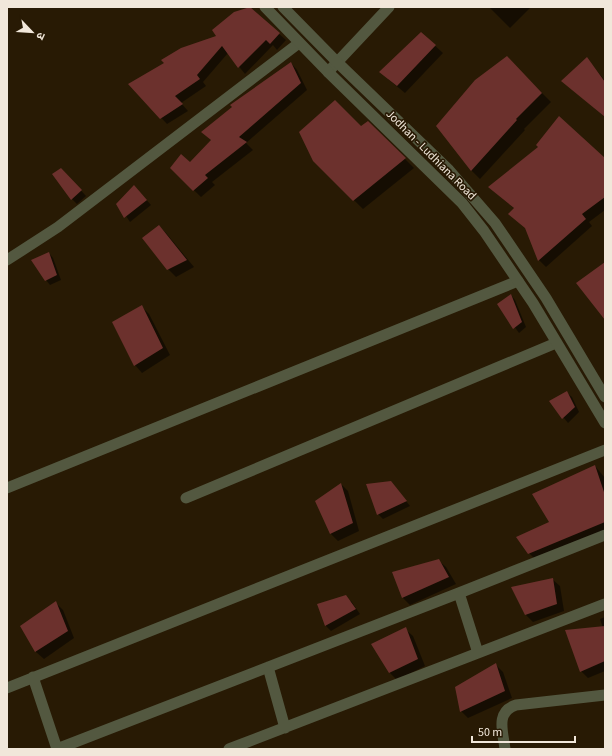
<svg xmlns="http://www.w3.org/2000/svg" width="612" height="756" font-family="'Source Sans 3','Noto Sans Devanagari',sans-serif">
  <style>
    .shadow { fill: #0007 }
    .building { fill: #6c312d }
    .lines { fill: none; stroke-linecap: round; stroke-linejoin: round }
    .minor { stroke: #535840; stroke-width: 11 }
    .tertiary { stroke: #535840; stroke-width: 11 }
    .labels { text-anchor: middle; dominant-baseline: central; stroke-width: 3.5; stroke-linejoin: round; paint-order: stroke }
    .street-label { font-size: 12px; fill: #f1e7da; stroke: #281a04 }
  </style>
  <rect width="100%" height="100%" fill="#281a04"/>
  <path class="shadow" d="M 489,7 L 531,7 L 510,28 Z
    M 249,8 L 286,40 L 277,50 L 273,45 L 245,74 L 228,53 L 203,82 L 206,86 L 181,103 L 188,111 L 167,124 L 130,85 L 217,36 Z
    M 421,33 L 443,53 L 405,93 L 388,79 Z
    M 507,58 L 551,102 L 524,129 L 525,130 L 480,179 L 471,170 Z
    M 587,58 L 605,81 L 605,117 L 562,81 Z
    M 291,63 L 297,70 L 307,90 L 246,143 L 253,150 L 212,182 L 215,185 L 201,197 L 171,168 L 190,163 Z
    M 368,122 L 414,168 L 363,209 L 314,161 Z
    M 605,159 L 605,210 L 589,222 L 592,226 L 546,267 L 539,260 L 527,229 L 515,209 L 489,187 Z
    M 66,174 L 86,196 L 77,204 L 72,199 Z
    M 134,186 L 151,205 L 130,222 L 118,204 Z
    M 159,226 L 166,233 L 194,267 L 176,277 L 168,269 Z
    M 49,253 L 53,258 L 61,280 L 50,285 L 46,280 Z
    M 511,295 L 515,300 L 526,327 L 519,333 L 498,304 Z
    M 141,306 L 149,314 L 170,355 L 142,373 L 135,365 Z
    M 567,393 L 572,397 L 579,412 L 568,423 L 550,401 Z
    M 595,466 L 605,478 L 605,534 L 538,562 L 529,553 Z
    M 391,482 L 410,506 L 383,519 L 378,514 Z
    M 341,484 L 348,491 L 359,531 L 338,541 L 331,534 Z
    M 438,560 L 446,567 L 456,584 L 410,605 L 403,598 L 394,572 Z
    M 552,579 L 560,586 L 564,611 L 533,622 L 526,615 Z
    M 351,601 L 360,614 L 331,631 L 326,626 L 318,605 Z
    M 56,603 L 63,610 L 74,638 L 44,659 L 36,652 L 21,626 Z
    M 605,617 L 605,671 L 588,678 L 581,671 L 603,628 L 600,619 Z
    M 405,629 L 413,636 L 425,666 L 397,680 L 390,673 L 372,644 Z
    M 496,665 L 503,672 L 512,698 L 468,718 L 461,711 Z"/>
  <path class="building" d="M 250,7 L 280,33 L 270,44 L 266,40 L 238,68 L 222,46 L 197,75 L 200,79 L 175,96 L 183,104 L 160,119 L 128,84 L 164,63 L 161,60 L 181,48 L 216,36 L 212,30 L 234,12 Z
    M 421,32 L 436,45 L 397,86 L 379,72 Z
    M 507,56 L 542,93 L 516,119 L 517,120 L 471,171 L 436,126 L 475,80 Z
    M 587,57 L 605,82 L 605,117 L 561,81 Z
    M 291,62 L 301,83 L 239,137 L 247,142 L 205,175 L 208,178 L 193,191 L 170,168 L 181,154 L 190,162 L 211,140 L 201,132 L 232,107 L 230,105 Z
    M 335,100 L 361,126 L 368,121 L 406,158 L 353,201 L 313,161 L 299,132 Z
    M 559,116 L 605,158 L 605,197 L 582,214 L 586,219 L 538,261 L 525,228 L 508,214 L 514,208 L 488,187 L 538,147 L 536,145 Z
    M 61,168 L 82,190 L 71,200 L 52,174 Z
    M 134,185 L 147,200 L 124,218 L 116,204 Z
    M 159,225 L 187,260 L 167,270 L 142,238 Z
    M 49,252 L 57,275 L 45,281 L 31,260 Z
    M 605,262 L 605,320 L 576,283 Z
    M 511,294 L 522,322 L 513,329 L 497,304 Z
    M 142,305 L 163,348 L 134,366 L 112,322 Z
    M 567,391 L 575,407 L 562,419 L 549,401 Z
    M 595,465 L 605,495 L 605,522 L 528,554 L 516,537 L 549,522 L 532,494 Z
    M 391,481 L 407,501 L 377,515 L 366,484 Z
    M 341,483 L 353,523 L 330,534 L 315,501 Z
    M 439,559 L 449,577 L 402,598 L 392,572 Z
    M 553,578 L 557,604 L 525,615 L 511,587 Z
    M 346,595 L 356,609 L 325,626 L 317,604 Z
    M 56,601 L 68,631 L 35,652 L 20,626 Z
    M 605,626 L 605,661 L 580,672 L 565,630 Z
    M 406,627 L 418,659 L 389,673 L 371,644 Z
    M 496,663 L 505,691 L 460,712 L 455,687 Z"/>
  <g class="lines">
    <path class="minor" d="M 328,72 L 389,7
      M 7,260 L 58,227 L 299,43
      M 7,488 L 518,281
      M 186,498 L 556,343
      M 459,593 L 478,653
      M 268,667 L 285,728
      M 33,677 L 57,749
      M 7,688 L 605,450
      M 57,749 L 459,593 L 605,535
      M 229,749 L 605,604
      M 505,749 C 503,732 495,712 516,705 L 605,695"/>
    <path class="tertiary" d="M 265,7 L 328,72 L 462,203 L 484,231 L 533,303 L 605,423
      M 283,7 L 337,62 L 449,170 L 495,223 L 546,298 L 605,397"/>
  </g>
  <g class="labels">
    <g class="street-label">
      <text transform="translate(431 155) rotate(45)">Jodhan - Ludhiana Road</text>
    </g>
  </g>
  <rect width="612" height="756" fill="none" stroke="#f1e7da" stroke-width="16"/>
  <g transform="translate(32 32) rotate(115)" stroke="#281a04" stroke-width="3" paint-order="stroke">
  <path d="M0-3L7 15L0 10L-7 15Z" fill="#f1e7da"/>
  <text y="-6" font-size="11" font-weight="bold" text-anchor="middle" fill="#f1e7da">उ</text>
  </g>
  <path d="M472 736v6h103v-6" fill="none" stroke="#f1e7da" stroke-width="2"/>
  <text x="478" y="736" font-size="12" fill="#f1e7da" stroke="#281a04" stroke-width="3" paint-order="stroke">50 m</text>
</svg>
